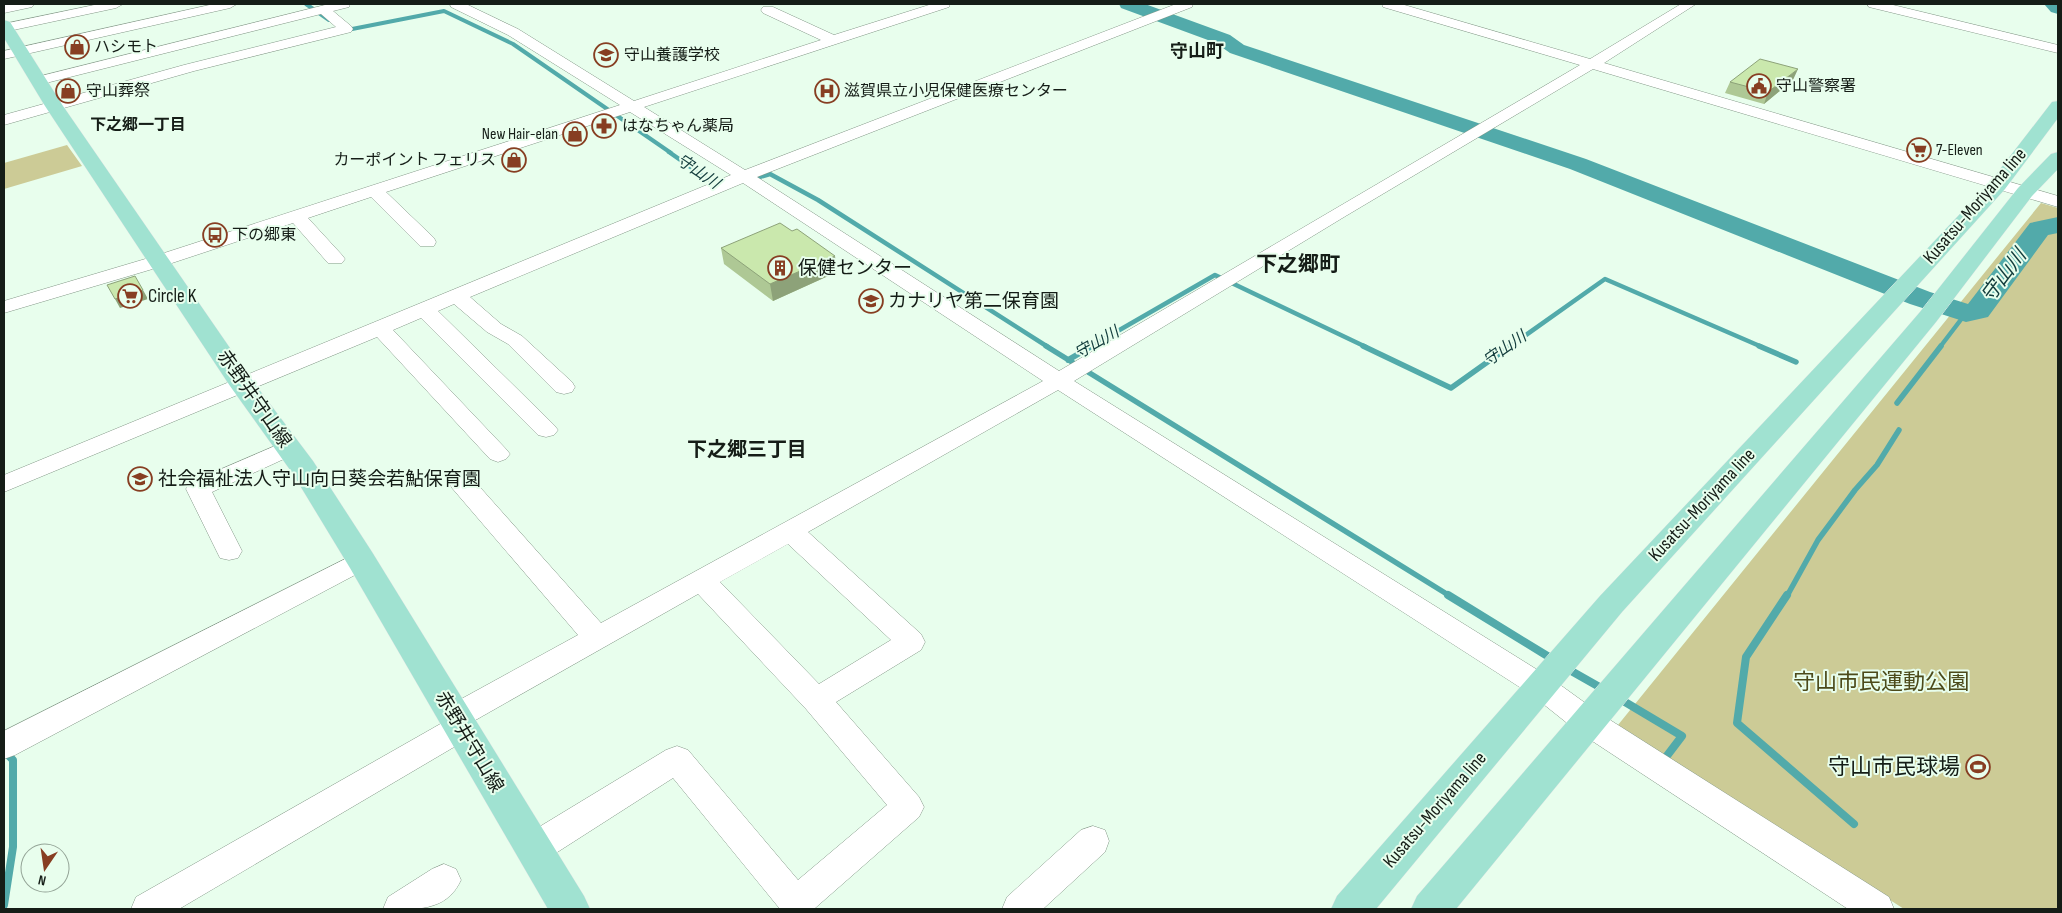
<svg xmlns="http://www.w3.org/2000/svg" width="2062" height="913" font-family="'Sofia Sans Condensed','Noto Sans JP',sans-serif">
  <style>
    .green { fill: #cccb96 }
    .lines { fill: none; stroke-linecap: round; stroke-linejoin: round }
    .stream-far3 { stroke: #52aaaa; stroke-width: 4 }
    .stream-far2 { stroke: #52aaaa; stroke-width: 4.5 }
    .stream-far1 { stroke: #52aaaa; stroke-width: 5.5 }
    .stream { stroke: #52aaaa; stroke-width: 8 }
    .river { fill: #52aaaa; fill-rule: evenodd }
    .minor-casing { stroke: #849888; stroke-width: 1 }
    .major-casing { stroke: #e8e8e8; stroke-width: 1 }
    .minor { fill: #fff; fill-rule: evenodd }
    .major { fill: #a0e2d1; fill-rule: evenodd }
    .wall { fill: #aec895 }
    .shaded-wall { fill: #8da279 }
    .building { fill: #cae8ad; stroke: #8da279 }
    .labels { text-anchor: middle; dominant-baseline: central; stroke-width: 4; stroke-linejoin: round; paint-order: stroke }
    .far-poi-label { font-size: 16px; fill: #151d17; stroke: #e8feed; text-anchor: start }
    .far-neighbourhood-label { font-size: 16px; font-weight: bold; fill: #151d17; stroke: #e8feed }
    .far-water-label { font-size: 16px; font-style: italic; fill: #123c3c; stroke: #e8feed }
    .far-quarter-label { font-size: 18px; font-weight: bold; fill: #151d17; stroke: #e8feed }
    .street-label { font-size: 19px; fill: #151d17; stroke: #e8feed }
    .poi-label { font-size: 19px; fill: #151d17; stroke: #e8feed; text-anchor: start }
    .water-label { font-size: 20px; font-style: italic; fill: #123c3c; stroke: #e8feed }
    .neighbourhood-label { font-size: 20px; font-weight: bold; fill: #151d17; stroke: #e8feed }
    .quarter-label { font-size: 21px; font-weight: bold; fill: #151d17; stroke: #e8feed }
    .near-park-label { font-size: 22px; fill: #4c4a1a; stroke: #e8feed }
    .near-poi-label { font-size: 22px; fill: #151d17; stroke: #e8feed; text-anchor: end }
  </style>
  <rect width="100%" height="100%" fill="#e8feed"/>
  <path class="green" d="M 67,145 L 82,166 L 4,189 L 4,163 Z
    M 2041,203 L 2058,208 L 2058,909 L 1904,909 L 1618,725 Z"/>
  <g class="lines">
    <path class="stream-far3" d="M 306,4 L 329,20
      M 347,30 L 444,11 L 513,44 L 671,153"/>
    <path class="stream-far2" d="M 669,152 L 719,187
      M 753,179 L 770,174 L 818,200 L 1048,347
      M 1090,347 L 1215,275 L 1366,347
      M 1509,347 L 1605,279 L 1762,347
      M 1940,347 L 1966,313"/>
    <path class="stream-far1" d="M 1046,346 L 1450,596
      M 1363,346 L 1451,388 L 1510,346
      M 1759,346 L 1796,362
      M 1068,360 L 1092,346
      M 1897,403 L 1941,346
      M 1787,596 L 1818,540 L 1855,490 L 1877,465 L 1899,430"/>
    <path class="stream" d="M 1448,595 L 1554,660
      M 1787,595 L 1746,657 L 1737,723 L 1854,824
      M 1566,668 L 1603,689
      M 1620,699 L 1682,736 L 1663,761
      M 4,751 L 13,760 L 13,847 L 4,905"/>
    <path class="river" d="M 1119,4 L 1145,4 L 1230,35 L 1244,45 L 1586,159 L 1930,292 L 1968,304 L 2030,223 L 2058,217 L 2058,233 L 2048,235 L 1988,317 L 1966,322 L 1910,304 L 1570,169 L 1230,53 L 1216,43 L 1121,8 Z
      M 2044,4 L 2058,4 L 2058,14 L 2051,12 Z"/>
    <g class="minor-casing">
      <path id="minor" d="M 10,4 L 34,4 L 32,7 L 4,13 L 4,5 Z
        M 99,4 L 123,4 L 116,8 L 4,32 L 4,24 Z
        M 214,4 L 237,4 L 230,8 L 4,59 L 4,51 Z
        M 329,4 L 350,4 L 349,7 L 333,11 L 351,26 L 353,29 L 351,32 L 194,71 L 4,125 L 4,115 L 184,65 L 336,27 L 321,14 L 38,85 L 33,84 L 31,81 L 33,78 Z
        M 450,4 L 466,4 L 518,29 L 634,101 L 821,40 L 763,13 L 761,10 L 763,7 L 773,7 L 834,35 L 932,4 L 950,4 L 949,7 L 644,107 L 745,170 L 1176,4 L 1193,4 L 1192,7 L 757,177 L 1059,371 L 1580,65 L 1383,7 L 1382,4 L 1401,4 L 1590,59 L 1681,4 L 1696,4 L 1604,63 L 2058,196 L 2058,207 L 1593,69 L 1344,217 L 1074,381 L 1552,679 L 1599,713 L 1889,897 L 1894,909 L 1848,909 L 1577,731 L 1532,695 L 1058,390 L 808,532 L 921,634 L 925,642 L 921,650 L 836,702 L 919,797 L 924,807 L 919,817 L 814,909 L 780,909 L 673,778 L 545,860 L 533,864 L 521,860 L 516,849 L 521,838 L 666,750 L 677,746 L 688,750 L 798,880 L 887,805 L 806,709 L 698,594 L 472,722 L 475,728 L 471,737 L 179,909 L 131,909 L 136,897 L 442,723 L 439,718 L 443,709 L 578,635 L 452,488 L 449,482 L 452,476 L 461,474 L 470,476 L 601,623 L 1043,381 L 743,183 L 470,297 L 501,324 L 522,336 L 572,382 L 575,387 L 572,392 L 564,394 L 556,392 L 508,344 L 487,332 L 454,304 L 438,311 L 554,425 L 558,430 L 554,435 L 546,437 L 538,435 L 421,318 L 393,330 L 506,449 L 510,454 L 506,459 L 498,462 L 490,459 L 377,337 L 4,492 L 4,475 L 731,175 L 630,112 L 386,192 L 434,238 L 436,242 L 434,246 L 420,246 L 371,197 L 308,218 L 342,255 L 345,259 L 342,263 L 328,263 L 293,223 L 166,265 L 4,313 L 4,301 L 152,257 L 620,105 L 508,35 L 451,7 ZM 788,544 L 891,640 L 819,684 L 720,582 Z
        M 1867,4 L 1889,4 L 2058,45 L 2058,53 L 1869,7 Z
        M 289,440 L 297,443 L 301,448 L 297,453 L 212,492 L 242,551 L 238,558 L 229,560 L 220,558 L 186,489 L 189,483 Z
        M 361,551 L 370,553 L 374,560 L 370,567 L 15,755 L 4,759 L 4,731 Z
        M 1093,826 L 1105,830 L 1109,841 L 1105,852 L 1043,909 L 1002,909 L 1007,897 L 1081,830 Z
        M 444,864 L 456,869 L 461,880 C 446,913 414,909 383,909 L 388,897 L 432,869 Z"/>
    </g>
    <g class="major-casing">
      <path id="major" d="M 4,20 L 10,22 L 63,106 L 252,380 L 313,461 L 372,552 L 584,896 L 590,909 L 548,909 L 350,568 L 293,474 L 230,386 L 45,106 L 4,38 Z
        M 2058,101 L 2058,118 L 2005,189 L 1622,612 L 1376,909 L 1331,909 L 1337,896 L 1600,596 L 1991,181 L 2052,102 Z
        M 2058,152 L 2058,169 L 2032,196 L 1936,322 L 1456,909 L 1411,909 L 1417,896 L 1920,312 L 2018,188 L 2051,154 Z"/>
    </g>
    <use href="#minor" class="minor"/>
    <use href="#major" class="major"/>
  </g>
  <path class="wall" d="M 1793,80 L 1764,104 L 1725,93 L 1730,82 Z
    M 792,231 L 837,272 L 773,301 L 724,264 L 721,248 Z"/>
  <path class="shaded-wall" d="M 1798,69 L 1793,80 L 1764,104 L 1768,92 Z
    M 835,256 L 837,272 L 773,301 L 770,284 Z
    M 143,290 L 148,299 L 120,308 L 115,299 Z"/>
  <path class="building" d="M 1760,59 L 1798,69 L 1768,92 L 1730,82 Z
    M 780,223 L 792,231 L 797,229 L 835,256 L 770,284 L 721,248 Z
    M 135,276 L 143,290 L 115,299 L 107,285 Z"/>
  <defs>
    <g id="shop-ring" transform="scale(1.25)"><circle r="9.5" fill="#e8feed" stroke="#873e22" stroke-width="1.5"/><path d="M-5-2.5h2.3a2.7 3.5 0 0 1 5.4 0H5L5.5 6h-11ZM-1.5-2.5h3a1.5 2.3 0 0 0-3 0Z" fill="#873e22"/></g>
    <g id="school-ring" transform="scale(1.25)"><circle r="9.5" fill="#e8feed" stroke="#873e22" stroke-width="1.5"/><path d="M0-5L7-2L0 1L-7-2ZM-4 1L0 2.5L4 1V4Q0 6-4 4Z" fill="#873e22"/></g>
    <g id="civic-ring" transform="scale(1.25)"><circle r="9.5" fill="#e8feed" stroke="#873e22" stroke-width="1.5"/><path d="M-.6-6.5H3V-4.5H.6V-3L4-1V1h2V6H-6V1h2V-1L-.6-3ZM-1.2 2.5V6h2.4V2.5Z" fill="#873e22"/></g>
    <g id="hospital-ring" transform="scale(1.25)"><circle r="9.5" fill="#e8feed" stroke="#873e22" stroke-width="1.5"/><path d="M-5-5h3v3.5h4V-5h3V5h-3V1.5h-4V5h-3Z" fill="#873e22"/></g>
    <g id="pharmacy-ring" transform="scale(1.25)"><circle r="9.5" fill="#e8feed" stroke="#873e22" stroke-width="1.5"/><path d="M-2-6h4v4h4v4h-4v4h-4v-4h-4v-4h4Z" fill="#873e22"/></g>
    <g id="supermarket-ring" transform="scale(1.25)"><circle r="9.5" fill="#e8feed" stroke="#873e22" stroke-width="1.5"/><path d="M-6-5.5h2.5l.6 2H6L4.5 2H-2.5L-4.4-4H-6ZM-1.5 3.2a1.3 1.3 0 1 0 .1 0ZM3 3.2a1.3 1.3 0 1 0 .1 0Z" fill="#873e22"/></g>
    <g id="bus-ring" transform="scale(1.25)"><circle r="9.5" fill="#e8feed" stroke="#873e22" stroke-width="1.5"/><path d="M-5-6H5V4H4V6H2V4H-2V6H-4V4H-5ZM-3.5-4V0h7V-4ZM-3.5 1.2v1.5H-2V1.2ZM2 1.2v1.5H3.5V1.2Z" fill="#873e22"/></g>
    <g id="building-ring" transform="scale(1.25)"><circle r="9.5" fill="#e8feed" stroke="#873e22" stroke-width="1.5"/><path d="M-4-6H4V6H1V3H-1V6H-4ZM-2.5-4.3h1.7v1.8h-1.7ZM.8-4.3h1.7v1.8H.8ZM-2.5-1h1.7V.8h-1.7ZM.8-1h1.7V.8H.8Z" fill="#873e22"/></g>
    <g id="stadium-ring" transform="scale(1.25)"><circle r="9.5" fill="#e8feed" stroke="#873e22" stroke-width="1.5"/><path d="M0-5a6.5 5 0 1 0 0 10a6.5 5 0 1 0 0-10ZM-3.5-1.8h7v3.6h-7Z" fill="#873e22"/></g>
  </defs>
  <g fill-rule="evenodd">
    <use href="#shop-ring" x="77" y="47"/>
    <use href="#school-ring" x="606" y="55"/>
    <use href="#civic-ring" x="1759" y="86"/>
    <use href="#shop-ring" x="68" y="91"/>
    <use href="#hospital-ring" x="827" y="91"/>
    <use href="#pharmacy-ring" x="604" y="126"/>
    <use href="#shop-ring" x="575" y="134"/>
    <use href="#supermarket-ring" x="1919" y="150"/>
    <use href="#shop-ring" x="514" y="160"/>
    <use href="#bus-ring" x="215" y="235"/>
    <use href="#building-ring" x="780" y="268"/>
    <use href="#supermarket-ring" x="130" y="296"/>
    <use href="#school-ring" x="871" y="301"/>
    <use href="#school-ring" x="140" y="479"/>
    <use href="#stadium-ring" x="1978" y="767"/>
  </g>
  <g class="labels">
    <g class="far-poi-label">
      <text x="94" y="47">ハシモト</text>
      <text x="624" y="55">守山養護学校</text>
      <text x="1776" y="86">守山警察署</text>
      <text x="86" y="91">守山葬祭</text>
      <text x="844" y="91">滋賀県立小児保健医療センター</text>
      <text x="622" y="126">はなちゃん薬局</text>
      <text x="558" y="134" text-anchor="end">New Hair-elan</text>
      <text x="1936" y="150">7-Eleven</text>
      <text x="496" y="160" text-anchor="end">カーポイント フェリス</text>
      <text x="232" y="235">下の郷東</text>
    </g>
    <g class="far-neighbourhood-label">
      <text x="138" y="125">下之郷一丁目</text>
    </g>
    <g class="far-water-label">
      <text transform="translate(698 172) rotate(34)">守山川</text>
      <text transform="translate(1097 343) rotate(-30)">守山川</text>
      <text transform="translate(1505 349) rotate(-35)">守山川</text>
    </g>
    <g class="far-quarter-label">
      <text x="1197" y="51">守山町</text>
    </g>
    <g class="street-label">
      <text transform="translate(1975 206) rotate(-49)">Kusatsu-Moriyama line</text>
      <text transform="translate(254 399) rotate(55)">赤野井守山線</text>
      <text transform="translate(1702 505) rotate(-47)">Kusatsu-Moriyama line</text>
      <text transform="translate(469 742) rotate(59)">赤野井守山線</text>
      <text transform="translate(1435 810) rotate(-49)">Kusatsu-Moriyama line</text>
    </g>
    <g class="poi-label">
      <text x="798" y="268">保健センター</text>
      <text x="148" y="296">Circle K</text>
      <text x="888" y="301">カナリヤ第二保育園</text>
      <text x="158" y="479">社会福祉法人守山向日葵会若鮎保育園</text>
    </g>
    <g class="water-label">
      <text transform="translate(2004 276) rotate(-53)">守山川</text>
    </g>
    <g class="neighbourhood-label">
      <text x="747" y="450">下之郷三丁目</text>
    </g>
    <g class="quarter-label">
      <text x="1298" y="264">下之郷町</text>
    </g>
    <g class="near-park-label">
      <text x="1881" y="682">守山市民運動公園</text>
    </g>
    <g class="near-poi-label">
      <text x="1960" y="767">守山市民球場</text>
    </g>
  </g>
  <rect width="2062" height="913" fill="none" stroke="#151d17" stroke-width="10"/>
  <g transform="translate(45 868) rotate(193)"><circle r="24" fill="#e8feed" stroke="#94a497"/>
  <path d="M0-4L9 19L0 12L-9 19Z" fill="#873e22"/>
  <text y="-8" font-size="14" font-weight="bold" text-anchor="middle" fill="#151d17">N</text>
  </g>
</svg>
